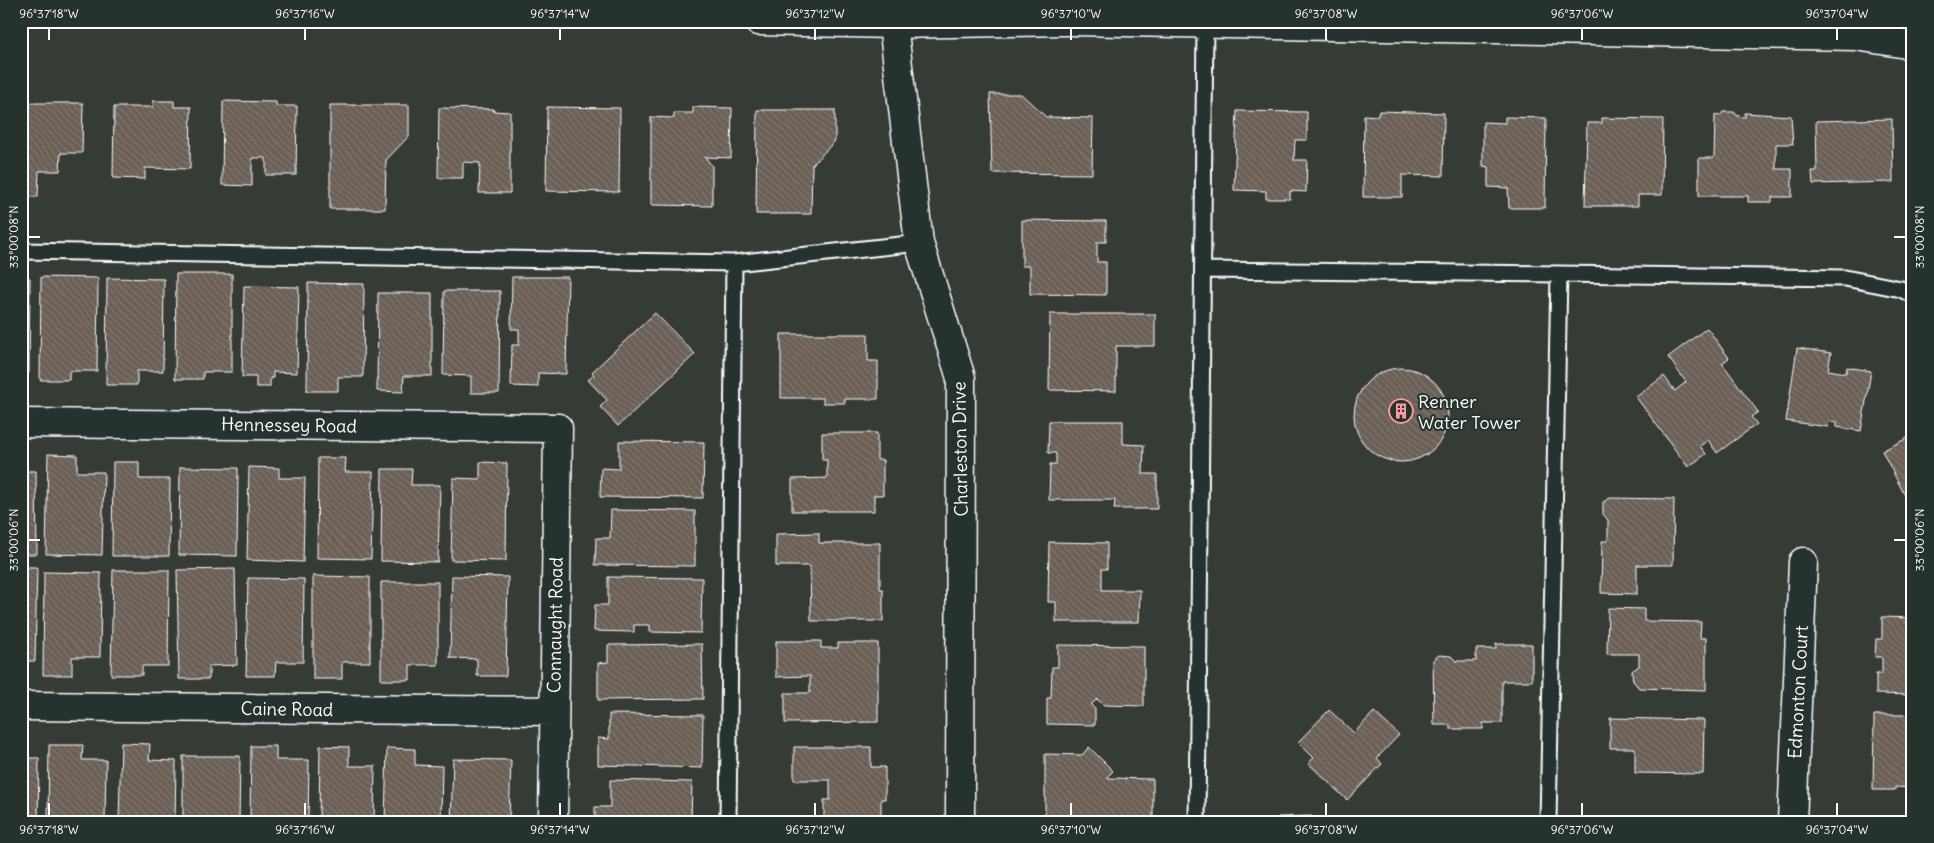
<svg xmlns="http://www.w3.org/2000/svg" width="1934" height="843" font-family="Delius,sans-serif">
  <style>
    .building { fill: url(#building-back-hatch); stroke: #fff }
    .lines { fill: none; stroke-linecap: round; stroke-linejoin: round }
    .lane-casing { stroke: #fff; stroke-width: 19 }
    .street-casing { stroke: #fff; stroke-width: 31 }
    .secondary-casing { stroke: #fff; stroke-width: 31 }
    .lane { stroke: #26332d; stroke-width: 15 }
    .street { stroke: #26332d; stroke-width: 28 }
    .secondary { stroke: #26332d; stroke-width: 28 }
    .ticks { fill: none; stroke: #fff; stroke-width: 2 }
    .labels { text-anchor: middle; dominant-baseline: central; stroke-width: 4; stroke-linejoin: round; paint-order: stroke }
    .poi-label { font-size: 18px; fill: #fff; stroke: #26332d; text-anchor: start }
    .street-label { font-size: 18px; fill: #fff; stroke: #26332d }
    .neatline { fill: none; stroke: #fff; stroke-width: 2 }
    .ticks-label { font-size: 12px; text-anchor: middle; fill: #fff }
  </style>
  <defs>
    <pattern id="building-back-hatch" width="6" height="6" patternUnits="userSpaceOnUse" patternTransform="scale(1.25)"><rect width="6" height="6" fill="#6b5f56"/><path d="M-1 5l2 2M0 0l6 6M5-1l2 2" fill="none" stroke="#81776f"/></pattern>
  </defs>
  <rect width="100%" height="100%" fill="#343c35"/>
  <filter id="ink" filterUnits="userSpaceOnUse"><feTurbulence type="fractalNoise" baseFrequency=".02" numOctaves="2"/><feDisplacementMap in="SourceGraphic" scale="10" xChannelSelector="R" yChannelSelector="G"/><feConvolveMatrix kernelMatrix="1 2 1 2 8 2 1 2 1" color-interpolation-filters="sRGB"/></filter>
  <g filter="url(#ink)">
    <path class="building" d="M 990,94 L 1021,94 L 1046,117 L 1093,118 L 1092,174 L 992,173 Z
      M 153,101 L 174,101 L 174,107 L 191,107 L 190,169 L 145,168 L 145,179 L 113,178 L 114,107 L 153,107 Z
      M 223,101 L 276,102 L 276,106 L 297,106 L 296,175 L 266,175 L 266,158 L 252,158 L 252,186 L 222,185 Z
      M 21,103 L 83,103 L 82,153 L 61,153 L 60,171 L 39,171 L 38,197 L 21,197 Z
      M 330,105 L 409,105 L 409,136 L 386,160 L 385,209 L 330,209 Z
      M 547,107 L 620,108 L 619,192 L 546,191 Z
      M 693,107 L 732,108 L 731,158 L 705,157 L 712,166 L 712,206 L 651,205 L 651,117 L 674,118 L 674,113 L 693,113 Z
      M 439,108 L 494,109 L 493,111 L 510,112 L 510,193 L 479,193 L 480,163 L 463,162 L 463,178 L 438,178 Z
      M 757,110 L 835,110 L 835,141 L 812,165 L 811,214 L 756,214 Z
      M 1237,111 L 1307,112 L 1307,140 L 1295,140 L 1294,160 L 1307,160 L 1306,192 L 1290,191 L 1290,199 L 1266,199 L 1266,191 L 1234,190 Z
      M 1379,111 L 1444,113 L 1443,176 L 1402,175 L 1402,197 L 1363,197 L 1364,115 L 1378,116 Z
      M 1723,112 L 1734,112 L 1738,116 L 1743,117 L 1745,117 L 1745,113 L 1791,116 L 1793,144 L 1776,144 L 1776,169 L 1792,169 L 1792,197 L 1772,197 L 1772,202 L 1748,202 L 1748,196 L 1699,196 L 1699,158 L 1714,158 L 1715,115 L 1720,116 Z
      M 1505,117 L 1546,118 L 1545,208 L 1509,208 L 1508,188 L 1488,187 L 1488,167 L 1483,166 L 1483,122 L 1505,123 Z
      M 1602,118 L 1663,119 L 1662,195 L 1638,195 L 1638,206 L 1585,206 L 1587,123 L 1602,123 Z
      M 1892,119 L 1893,182 L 1813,184 L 1812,171 L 1817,171 L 1816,121 Z
      M 1022,220 L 1106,221 L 1106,242 L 1097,242 L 1097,262 L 1106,262 L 1106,295 L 1030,294 L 1030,266 L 1022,266 Z
      M 176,274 L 232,274 L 232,372 L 203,372 L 203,379 L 175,379 Z
      M 21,277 L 30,278 L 29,373 L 21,372 Z
      M 41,277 L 98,278 L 97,371 L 69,371 L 69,380 L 40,380 Z
      M 512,277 L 568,277 L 566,374 L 538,373 L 538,387 L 511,386 L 512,345 L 519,345 L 519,329 L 511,329 Z
      M 107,278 L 164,279 L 163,371 L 137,371 L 137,385 L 106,385 Z
      M 308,283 L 364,284 L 363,377 L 338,377 L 338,391 L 307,391 Z
      M 244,286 L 299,287 L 297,373 L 273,372 L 273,378 L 270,378 L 270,387 L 256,387 L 256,377 L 242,377 Z
      M 444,291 L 500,291 L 499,393 L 471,393 L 471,376 L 443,375 Z
      M 378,293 L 432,293 L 432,376 L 404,376 L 403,392 L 377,391 Z
      M 655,313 L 695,354 L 618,426 L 600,407 L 607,400 L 588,380 L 594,375 L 592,372 Z
      M 1050,314 L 1155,314 L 1155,346 L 1116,346 L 1116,391 L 1049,390 Z
      M 1707,328 L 1729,358 L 1722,363 L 1758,412 L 1751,417 L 1757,424 L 1717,453 L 1708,440 L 1700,446 L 1706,454 L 1688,467 L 1636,397 L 1664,376 L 1675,391 L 1686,382 L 1668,357 Z
      M 781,334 L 868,334 L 868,361 L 878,361 L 878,399 L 845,399 L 845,403 L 823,403 L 823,398 L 781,398 Z
      M 1797,348 L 1831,353 L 1828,370 L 1846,373 L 1847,367 L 1871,371 L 1861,431 L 1837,427 L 1837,422 L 1829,421 L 1828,427 L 1786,421 Z
      M1354 415a47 47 0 1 1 94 0a47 47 0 1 1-94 0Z
      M 1049,421 L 1123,421 L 1123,444 L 1144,445 L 1143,474 L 1157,474 L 1157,509 L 1114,509 L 1115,500 L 1049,500 L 1050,464 L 1056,464 L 1056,453 L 1048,453 Z
      M 822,433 L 877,433 L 877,460 L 883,460 L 883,495 L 874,495 L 874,511 L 792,511 L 792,479 L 827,478 L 827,460 L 822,460 Z
      M 1913,435 L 1913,511 L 1882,451 Z
      M 619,441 L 704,442 L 703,498 L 600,497 L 601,468 L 619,469 Z
      M 48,454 L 77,455 L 77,472 L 104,472 L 102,555 L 46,554 Z
      M 318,458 L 346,458 L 345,472 L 373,472 L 371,559 L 317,558 Z
      M 113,462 L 139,462 L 139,479 L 170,479 L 169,556 L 112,556 Z
      M 480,462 L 507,463 L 506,561 L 451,560 L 453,478 L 480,479 Z
      M 180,467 L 238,468 L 237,556 L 179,555 Z
      M 249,467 L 279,468 L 279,478 L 305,478 L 303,562 L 247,560 Z
      M 382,469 L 412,469 L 411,485 L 440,485 L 438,562 L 381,561 Z
      M 21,471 L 36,471 L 37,554 L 21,554 Z
      M 1610,498 L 1674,499 L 1673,565 L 1637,565 L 1637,594 L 1601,593 L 1602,541 L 1608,541 L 1608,520 L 1603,514 L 1603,502 Z
      M 611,510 L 695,511 L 695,566 L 595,565 L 596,538 L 610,538 Z
      M 819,533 L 819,543 L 880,543 L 880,589 L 883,589 L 883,621 L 811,621 L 810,566 L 776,566 L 776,534 Z
      M 1049,542 L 1107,543 L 1107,569 L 1102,569 L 1102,590 L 1140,590 L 1139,622 L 1056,622 L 1056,602 L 1048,602 Z
      M 21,567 L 37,567 L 35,661 L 21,661 Z
      M 235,569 L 237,665 L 209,666 L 209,679 L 179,679 L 177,570 Z
      M 113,570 L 169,570 L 168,666 L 142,666 L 142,675 L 111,675 Z
      M 44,572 L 101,573 L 100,657 L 72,657 L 72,675 L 43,675 Z
      M 313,576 L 370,577 L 370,662 L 342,662 L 342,679 L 313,679 Z
      M 452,576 L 508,577 L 506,676 L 477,676 L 477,659 L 450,658 Z
      M 608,577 L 702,578 L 701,633 L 650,632 L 650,625 L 634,625 L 634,632 L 594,631 L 595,605 L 608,605 Z
      M 248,578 L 304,579 L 303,662 L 276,662 L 275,676 L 246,676 Z
      M 381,582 L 438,582 L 438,665 L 410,665 L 410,680 L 381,680 Z
      M 1608,608 L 1644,609 L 1644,621 L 1701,622 L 1700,638 L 1706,638 L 1706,690 L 1639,688 L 1633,681 L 1632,671 L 1639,666 L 1639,654 L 1607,654 Z
      M 1882,617 L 1913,618 L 1913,695 L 1876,694 L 1876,674 L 1882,674 L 1882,657 L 1875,657 L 1876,639 L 1882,639 Z
      M 776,641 L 821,641 L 821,648 L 838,648 L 838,643 L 878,643 L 878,722 L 785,723 L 785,693 L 810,693 L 810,676 L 776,677 Z
      M 702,644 L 703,699 L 598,700 L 598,663 L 608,662 L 608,645 Z
      M 1496,644 L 1532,644 L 1532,681 L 1502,681 L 1502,723 L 1483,723 L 1483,729 L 1450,729 L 1450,725 L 1434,725 L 1433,660 L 1439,655 L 1451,656 L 1456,661 L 1476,661 L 1476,649 L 1496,649 Z
      M 1058,645 L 1144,646 L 1144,706 L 1104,705 L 1097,699 L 1091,705 L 1095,709 L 1095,725 L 1047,724 L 1047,698 L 1051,698 L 1052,667 L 1058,667 Z
      M 1329,710 L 1354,733 L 1374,712 L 1399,735 L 1377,758 L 1382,764 L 1347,800 L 1308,763 L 1314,758 L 1298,742 Z
      M 609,714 L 703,715 L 702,768 L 598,765 L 598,738 L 609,739 Z
      M 1874,715 L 1913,715 L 1913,788 L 1895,787 L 1895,790 L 1873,790 Z
      M 1610,718 L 1704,720 L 1703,774 L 1635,773 L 1635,748 L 1610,748 Z
      M 121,743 L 150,744 L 149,760 L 176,761 L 175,822 L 119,822 Z
      M 49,745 L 83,745 L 82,760 L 106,760 L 105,822 L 48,822 Z
      M 251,746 L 276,746 L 276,760 L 309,760 L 308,822 L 250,822 Z
      M 320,746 L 349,747 L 349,766 L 375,766 L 374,822 L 319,822 Z
      M 794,747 L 871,747 L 871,767 L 885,767 L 885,799 L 881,799 L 881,822 L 824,822 L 824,800 L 830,800 L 830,780 L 794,780 Z
      M 1089,747 L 1113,771 L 1106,778 L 1153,779 L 1153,822 L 1045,822 L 1045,754 L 1082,755 Z
      M 387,748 L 415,749 L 415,765 L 442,766 L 441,822 L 385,822 Z
      M 183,756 L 240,756 L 239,822 L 183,822 Z
      M 21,758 L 39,758 L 38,822 L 21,822 Z
      M 453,759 L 511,760 L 509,822 L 451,822 Z
      M 610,780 L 692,782 L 691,822 L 595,822 L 595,807 L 610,807 Z
      M 1312,816 L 1313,822 L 1278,822 L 1278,817 Z"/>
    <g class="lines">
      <g class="lane-casing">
        <path id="lane" d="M 21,251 L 734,263
          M 1203,270 L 1559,274 L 1548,822
          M 1559,274 L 1845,278 L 1901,289 L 1913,295
          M 728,822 L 734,263 L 919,243
          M 1197,822 L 1205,24"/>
      </g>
      <g class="street-casing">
        <path id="street" d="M 893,24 L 919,243 L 961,378 L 960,822
          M 21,423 L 558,428 L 553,822
          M 21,706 L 553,711
          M 1792,822 L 1803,562"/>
      </g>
      <g class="secondary-casing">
        <path id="secondary" d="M 758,21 L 893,24 L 1066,21
          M 1072,21 L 1856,36 L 1913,45"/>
      </g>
      <use href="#lane" class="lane"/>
      <use href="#street" class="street"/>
      <use href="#secondary" class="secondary"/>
    </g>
  </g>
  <path class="ticks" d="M 49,28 L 49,40M 305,28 L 305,40M 560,28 L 560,40M 815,28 L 815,40M 1071,28 L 1071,40M 1326,28 L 1326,40M 1582,28 L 1582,40M 1837,28 L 1837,40M 28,237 L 40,237M 1894,237 L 1906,237M 28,540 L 40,540M 1894,540 L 1906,540M 49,803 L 49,816M 305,803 L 305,816M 560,803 L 560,816M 815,803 L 815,816M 1071,803 L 1071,816M 1326,803 L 1326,816M 1582,803 L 1582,816M 1837,803 L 1837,816"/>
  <defs>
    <g id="building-ring" transform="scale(1.25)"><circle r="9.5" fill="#26332d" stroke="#ff9aa2" stroke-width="1.5"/><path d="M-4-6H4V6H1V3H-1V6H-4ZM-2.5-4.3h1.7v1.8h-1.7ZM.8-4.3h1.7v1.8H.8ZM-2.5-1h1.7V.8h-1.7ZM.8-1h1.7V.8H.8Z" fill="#ff9aa2"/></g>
  </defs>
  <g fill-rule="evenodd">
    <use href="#building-ring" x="1401" y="411"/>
  </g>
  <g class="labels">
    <g class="poi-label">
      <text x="1418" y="401">Renner<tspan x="1418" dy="21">Water Tower</tspan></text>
    </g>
    <g class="street-label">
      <text transform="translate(289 425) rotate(1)">Hennessey Road</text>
      <text transform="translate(960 449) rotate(-91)">Charleston Drive</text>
      <text transform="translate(555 625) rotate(-89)">Connaught Road</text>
      <text transform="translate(1798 692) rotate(-87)">Edmonton Court</text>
      <text transform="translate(287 709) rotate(1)">Caine Road</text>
    </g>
  </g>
  <rect width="1934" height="843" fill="none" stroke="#26332d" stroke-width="55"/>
  <rect x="28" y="28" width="1878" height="788" class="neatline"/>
  <g class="ticks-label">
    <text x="49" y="18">96°37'18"W</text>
    <text x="305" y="18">96°37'16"W</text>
    <text x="560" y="18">96°37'14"W</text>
    <text x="815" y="18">96°37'12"W</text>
    <text x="1071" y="18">96°37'10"W</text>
    <text x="1326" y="18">96°37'08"W</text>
    <text x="1582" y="18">96°37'06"W</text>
    <text x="1837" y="18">96°37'04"W</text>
    <text transform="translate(14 237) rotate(-90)" y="4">33°00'08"N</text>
    <text transform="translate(1920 237) rotate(-90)" y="4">33°00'08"N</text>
    <text transform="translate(14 540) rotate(-90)" y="4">33°00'06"N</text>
    <text transform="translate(1920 540) rotate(-90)" y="4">33°00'06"N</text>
    <text x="49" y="834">96°37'18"W</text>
    <text x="305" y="834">96°37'16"W</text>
    <text x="560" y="834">96°37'14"W</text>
    <text x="815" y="834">96°37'12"W</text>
    <text x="1071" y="834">96°37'10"W</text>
    <text x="1326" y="834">96°37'08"W</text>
    <text x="1582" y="834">96°37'06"W</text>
    <text x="1837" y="834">96°37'04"W</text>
  </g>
</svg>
